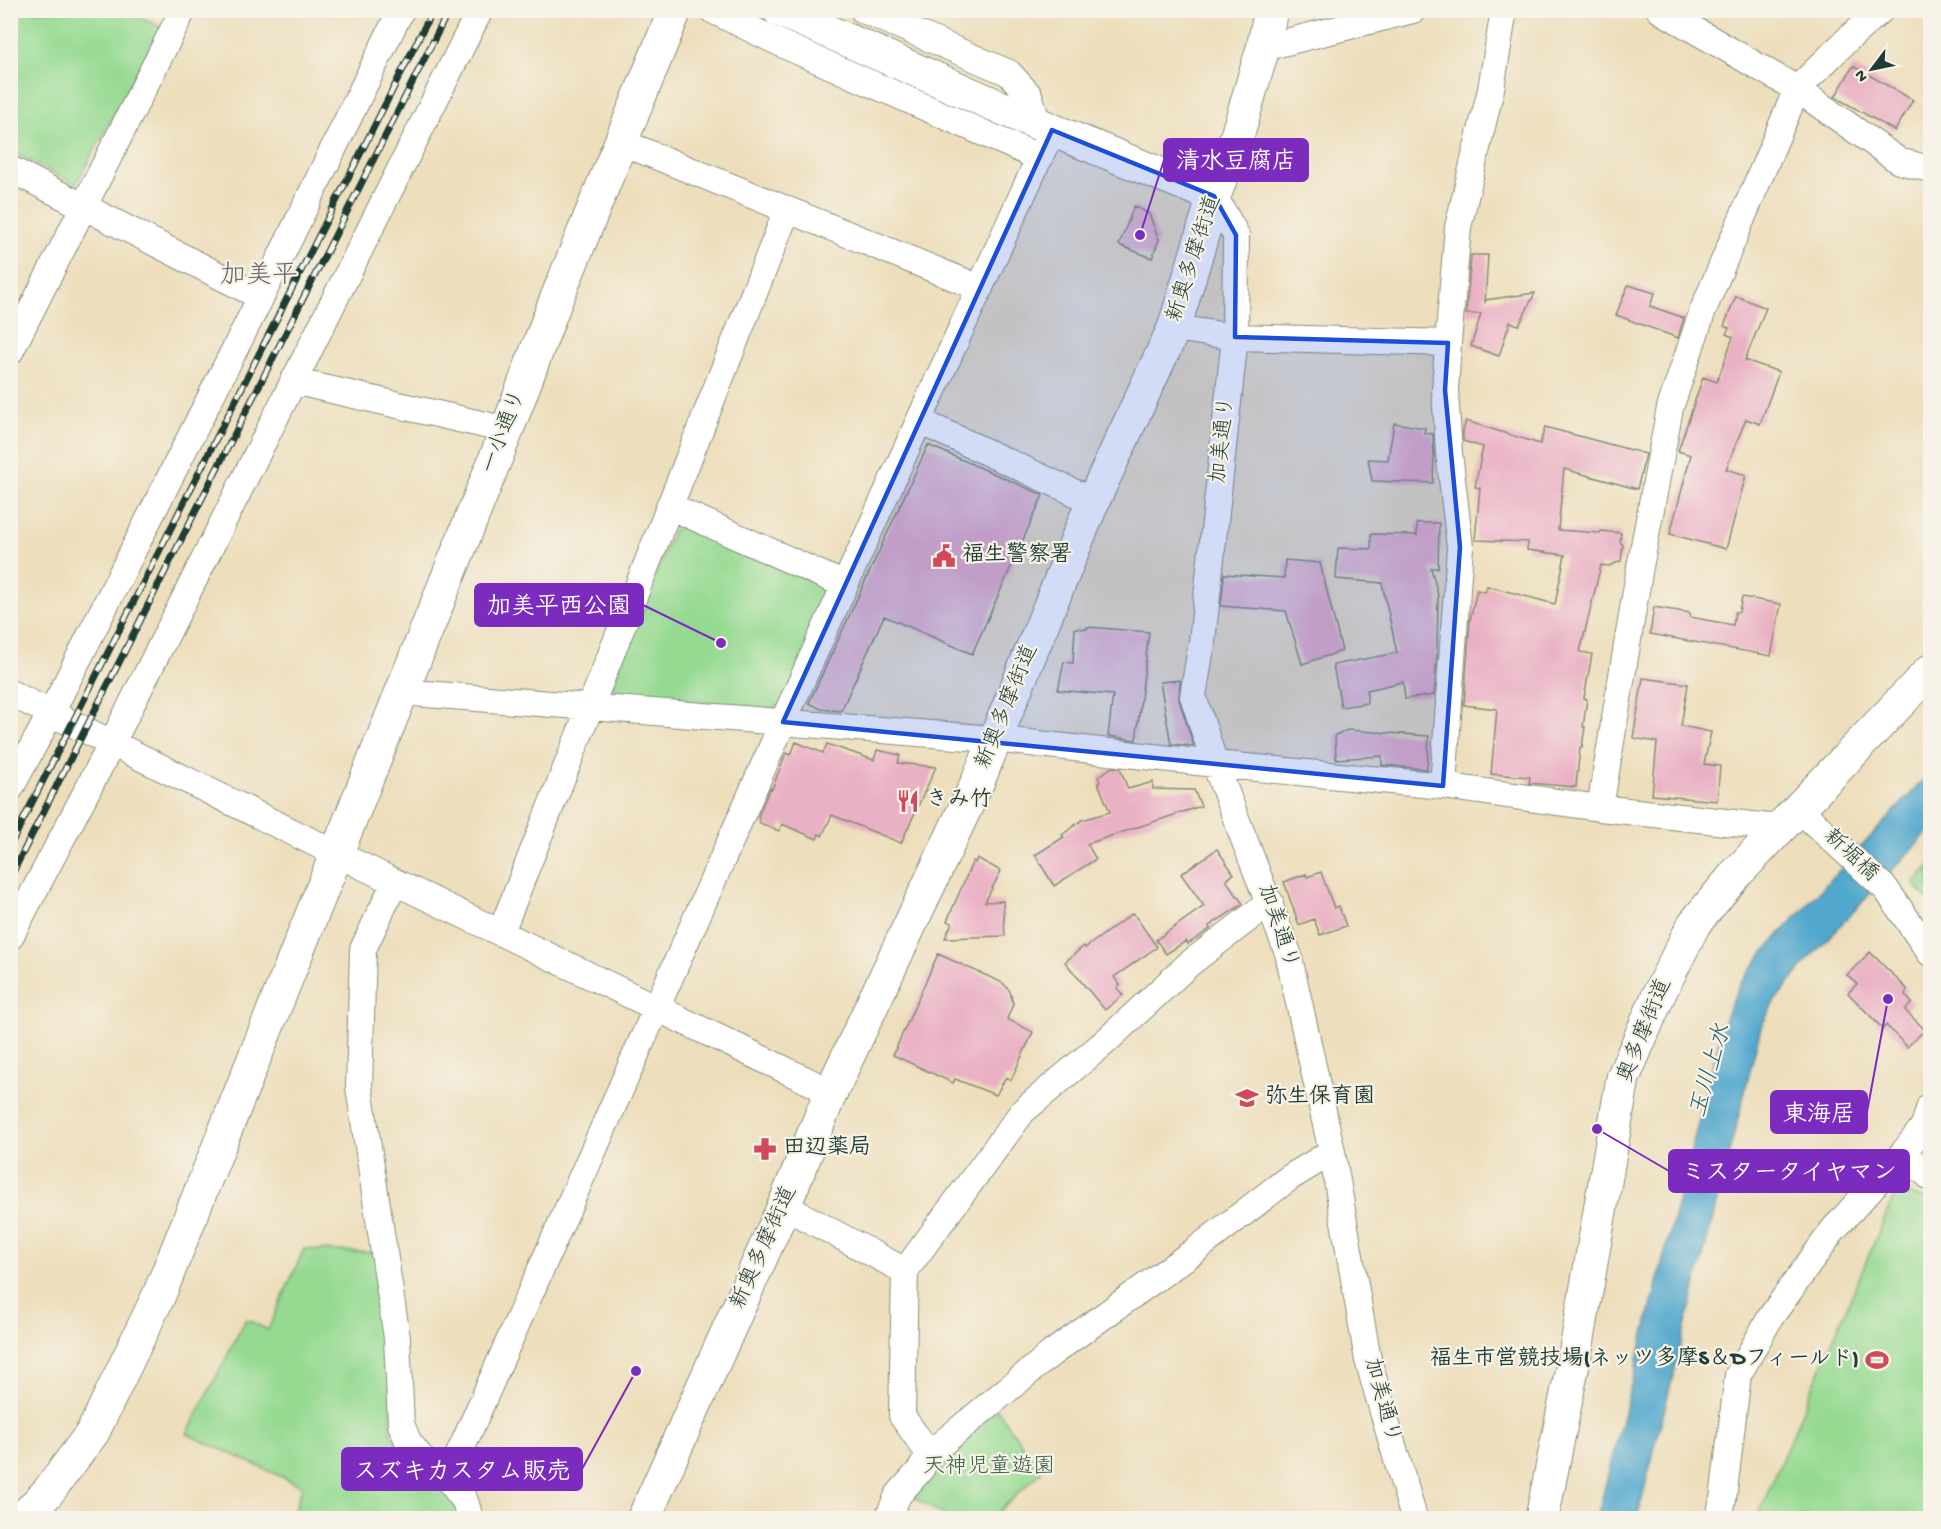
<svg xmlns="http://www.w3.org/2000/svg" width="1941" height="1529" font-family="'Gochi Hand','Klee One',sans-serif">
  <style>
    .green { fill: #96da92; stroke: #5a8c63; stroke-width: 1.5 }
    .water { fill: #51a7cd; stroke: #387280; stroke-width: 1.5 }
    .building { fill: #eab1c4 }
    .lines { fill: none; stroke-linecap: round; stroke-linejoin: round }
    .street-casing { stroke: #868e78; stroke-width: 28 }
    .secondary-casing { stroke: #868e78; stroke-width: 35 }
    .primary-casing { stroke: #868e78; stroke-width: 35 }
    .street { stroke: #fff; stroke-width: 26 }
    .secondary { stroke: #fff; stroke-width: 33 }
    .primary { stroke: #fff; stroke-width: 33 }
    .rail-casing { stroke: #1f3d34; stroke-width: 7 }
    .rail { stroke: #f7f3e8; stroke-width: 4.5; stroke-dasharray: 14; stroke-linecap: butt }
    .marked { fill: #1d4ed8; fill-opacity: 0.2; stroke: #1d4ed8; stroke-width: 4.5; stroke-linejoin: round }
    .labels { text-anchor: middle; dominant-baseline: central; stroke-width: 4.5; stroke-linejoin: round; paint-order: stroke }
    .street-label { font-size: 22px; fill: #1f3d34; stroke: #f7f3e8 }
    .poi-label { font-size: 22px; font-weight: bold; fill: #1f3d34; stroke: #f7f3e8; text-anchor: start }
    .park-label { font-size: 22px; fill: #375c47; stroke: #f7f3e8 }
    .water-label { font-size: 24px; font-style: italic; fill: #2e5d62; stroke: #f7f3e8 }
    .quarter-label { font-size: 26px; fill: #666; stroke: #f7f3e8 }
    .leader { fill: none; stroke: #7b2cbf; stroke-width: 2 }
    .callout-dot { fill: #7b2cbf; stroke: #f7f3e8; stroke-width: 2 }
    .callout { fill: #7b2cbf; stroke: #7b2cbf; stroke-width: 2 }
    .callout-label { font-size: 24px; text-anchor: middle; font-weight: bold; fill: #fff }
  </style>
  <rect width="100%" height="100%" fill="#f7f3e8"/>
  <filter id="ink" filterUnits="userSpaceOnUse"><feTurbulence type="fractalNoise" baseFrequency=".0167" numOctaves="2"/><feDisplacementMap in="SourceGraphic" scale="12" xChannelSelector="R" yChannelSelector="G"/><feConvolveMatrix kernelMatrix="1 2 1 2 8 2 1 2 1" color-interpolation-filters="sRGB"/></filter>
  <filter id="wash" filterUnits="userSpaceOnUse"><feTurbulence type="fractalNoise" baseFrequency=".008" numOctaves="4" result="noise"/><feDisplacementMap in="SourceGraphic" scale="24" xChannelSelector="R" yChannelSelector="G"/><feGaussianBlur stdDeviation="1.35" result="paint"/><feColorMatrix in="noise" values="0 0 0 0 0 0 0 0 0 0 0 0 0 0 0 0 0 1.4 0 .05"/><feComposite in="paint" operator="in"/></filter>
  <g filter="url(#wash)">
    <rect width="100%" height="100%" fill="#eddebc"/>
    <path class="green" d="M 10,11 L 127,11 L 161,27 L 76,184 L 11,152 Z
      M 685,526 L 828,587 L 833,601 L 785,703 L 771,709 L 617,695 L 612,685 L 673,530 Z
      M 1930,866 L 1930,903 L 1914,883 Z
      M 1897,1189 L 1930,1201 L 1930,1518 L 1757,1518 Z
      M 304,1249 L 378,1253 L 392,1376 L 391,1434 L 405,1454 L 444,1489 L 464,1518 L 293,1518 L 302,1486 L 187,1434 L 246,1319 L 268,1330 Z
      M 997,1409 L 1041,1472 L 992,1518 L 949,1518 L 913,1497 L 939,1459 Z"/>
    <path class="water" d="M 1930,773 L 1930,830 L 1808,960 L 1774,1002 L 1761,1027 L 1637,1518 L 1597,1518 L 1725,1018 L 1740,984 L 1768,947 Z"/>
    <g id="blocks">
      <path class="building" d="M 1853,66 L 1913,100 L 1895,131 L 1835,97 Z
        M 1134,206 L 1149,214 L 1159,240 L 1152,258 L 1119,245 Z
        M 1471,255 L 1488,255 L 1485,303 L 1485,300 L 1535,293 L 1519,325 L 1510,322 L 1499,356 L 1471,346 L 1481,314 L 1466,314 Z
        M 1628,285 L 1655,293 L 1650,306 L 1684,318 L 1678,338 L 1616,315 Z
        M 1736,296 L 1766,308 L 1745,360 L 1779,372 L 1760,424 L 1746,419 L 1726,469 L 1746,475 L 1726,549 L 1670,534 L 1691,455 L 1678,451 L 1703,377 L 1717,382 L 1733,337 L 1726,334 L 1729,328 L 1724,326 Z
        M 1466,421 L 1540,444 L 1545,427 L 1646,454 L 1637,489 L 1564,469 L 1558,530 L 1600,533 L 1601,531 L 1621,533 L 1620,542 L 1623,545 L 1621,561 L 1609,566 L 1601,565 L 1580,652 L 1592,654 L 1584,698 L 1587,699 L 1583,727 L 1585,727 L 1582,747 L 1580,747 L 1576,787 L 1529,783 L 1530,777 L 1491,774 L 1497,709 L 1464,705 L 1470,620 L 1477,590 L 1485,592 L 1487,586 L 1555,604 L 1565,555 L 1527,550 L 1528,542 L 1475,540 L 1480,488 L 1475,487 L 1483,447 L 1463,441 L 1463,431 Z
        M 1394,423 L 1425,428 L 1424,433 L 1433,434 L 1434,458 L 1433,483 L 1372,481 L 1368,459 L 1388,460 Z
        M 928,445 L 1043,495 L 972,654 L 884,616 L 841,711 L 821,709 L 809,703 Z
        M 1417,523 L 1439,523 L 1438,568 L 1431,568 L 1438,595 L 1437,653 L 1434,695 L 1405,699 L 1403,682 L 1367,690 L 1367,703 L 1341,707 L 1333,665 L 1397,653 L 1382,583 L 1336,579 L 1338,548 L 1371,549 L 1371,534 L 1417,535 Z
        M 1285,560 L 1320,563 L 1342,651 L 1302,664 L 1286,611 L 1221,606 L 1224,574 L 1284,578 Z
        M 1742,597 L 1781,604 L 1771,656 L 1650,634 L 1654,607 L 1690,613 L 1690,617 L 1733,625 L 1735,612 L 1739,612 Z
        M 1087,627 L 1149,632 L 1136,740 L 1108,736 L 1113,695 L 1058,690 L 1064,662 L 1073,663 L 1075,628 L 1087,629 Z
        M 1643,678 L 1688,684 L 1681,726 L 1711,732 L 1704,764 L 1720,766 L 1717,801 L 1652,795 L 1657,742 L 1633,738 Z
        M 1180,680 L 1179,700 L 1194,746 L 1171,744 L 1160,682 Z
        M 1348,730 L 1429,736 L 1427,769 L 1382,765 L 1382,756 L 1336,759 L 1335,735 Z
        M 796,742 L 823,753 L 827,744 L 874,760 L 877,750 L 900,755 L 898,763 L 936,767 L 901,843 L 832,815 L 822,836 L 819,834 L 817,839 L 782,824 L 779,831 L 760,823 L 758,816 L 770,788 L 772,789 L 786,753 L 791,755 Z
        M 1112,767 L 1120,768 L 1128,789 L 1153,782 L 1153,789 L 1194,790 L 1201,806 L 1087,844 L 1096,859 L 1054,886 L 1035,855 L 1064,837 L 1062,835 L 1082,820 L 1110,812 L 1098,783 L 1100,782 L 1098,777 Z
        M 1217,849 L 1234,874 L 1226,880 L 1243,904 L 1209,926 L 1210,929 L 1188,944 L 1186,941 L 1166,954 L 1156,940 L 1204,906 L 1181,874 Z
        M 977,858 L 1001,871 L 985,902 L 1003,901 L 1005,936 L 945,938 L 952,923 L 947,921 L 973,861 L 975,863 Z
        M 1321,872 L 1334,908 L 1339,906 L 1346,926 L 1320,935 L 1314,919 L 1299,925 L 1284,882 L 1306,874 L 1307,877 Z
        M 1133,913 L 1157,947 L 1114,977 L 1120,985 L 1117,988 L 1123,995 L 1105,1010 L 1065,962 L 1084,946 L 1085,948 L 1089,945 Z
        M 1870,952 L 1907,989 L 1905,995 L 1912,1003 L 1905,1010 L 1925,1030 L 1907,1047 L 1886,1025 L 1883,1029 L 1848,993 L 1857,984 L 1847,975 Z
        M 938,954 L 1003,983 L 1010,991 L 1013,1004 L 1007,1019 L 1033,1032 L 1011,1080 L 1006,1077 L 996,1095 L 955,1079 L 953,1083 L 893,1055 Z"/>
    </g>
  </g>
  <g filter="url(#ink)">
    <use href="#blocks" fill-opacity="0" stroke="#868e78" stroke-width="1.5"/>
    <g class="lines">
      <g class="street-casing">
        <path id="street" d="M 712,10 L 786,46 L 1040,158
          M 863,10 L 1009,73 L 1029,95 L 1038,124
          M 1660,10 L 1797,89 L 1899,161 L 1930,169
          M 1263,48 L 1413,10
          M 621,142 L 980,288
          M 10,169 L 261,297
          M 1214,196 L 1236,235 L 1235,337 L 1202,642 L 1193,696 L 1215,764 L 1288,953 L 1332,1152 L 1368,1360 L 1414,1518
          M 1174,328 L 1235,337 L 1448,343
          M 10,352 L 183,10
          M 293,381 L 507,430
          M 919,421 L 1093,501
          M 669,506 L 845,585
          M 401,692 L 994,739 L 1215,764 L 1443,786 L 1600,808 L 1779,828
          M 10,693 L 337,854 L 831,1092
          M 1443,786 L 1460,547 L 1449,453 L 1445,390 L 1448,343 L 1458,227 L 1491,89 L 1504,10
          M 10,789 L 51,713 L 261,297 L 401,10
          M 1600,808 L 1640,567 L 1670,408 L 1703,310 L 1797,89 L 1849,38 L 1881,10
          M 1799,809 L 1886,889 L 1930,953
          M 395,882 L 363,949 L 359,1087 L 397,1338 L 401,1424 L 408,1441 L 422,1459 L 448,1479 L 465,1501 L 470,1518
          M 501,932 L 787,210
          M 10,937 L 112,743 L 480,10
          M 1903,1153 L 1930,1177
          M 784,1206 L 905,1271
          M 929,1454 L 902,1416 L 905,1271 L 1023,1111 L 1105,1042 L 1189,964 L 1270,902
          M 448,1479 L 783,722 L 919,421 L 1052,130
          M 888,1518 L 898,1495 L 921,1469 L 929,1454 L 1052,1353 L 1193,1252 L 1289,1178 L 1332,1152
          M 1719,1518 L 1723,1499 L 1738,1375 L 1770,1318 L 1833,1230 L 1903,1153 L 1924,1126 L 1930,1106"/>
      </g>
      <g class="secondary-casing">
        <path id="secondary" d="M 779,10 L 1052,130 L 1214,196
          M 23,1518 L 48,1492 L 93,1432 L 159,1295 L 507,430 L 554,305 L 675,10"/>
      </g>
      <g class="primary-casing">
        <path id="primary" d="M 644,1518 L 784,1206 L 831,1092 L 978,781 L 1093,501 L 1174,328 L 1214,196 L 1237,136 L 1263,48 L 1271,10
          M 1542,1518 L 1577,1344 L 1623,1078 L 1659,994 L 1694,924 L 1735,875 L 1930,671"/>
      </g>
      <use href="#street" class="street"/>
      <use href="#secondary" class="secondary"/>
      <use href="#primary" class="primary"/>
      <g class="rail-casing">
        <path id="rail" d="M 10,846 L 433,10
          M 10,878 L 449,10"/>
      </g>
      <use href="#rail" class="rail"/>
    </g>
  </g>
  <path class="marked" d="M 1052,130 L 1214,196 L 1236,235 L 1235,337 L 1448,343 L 1445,390 L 1460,547 L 1443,786 L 783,722 Z"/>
  <defs>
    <g id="civic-bare" transform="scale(1.8)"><path d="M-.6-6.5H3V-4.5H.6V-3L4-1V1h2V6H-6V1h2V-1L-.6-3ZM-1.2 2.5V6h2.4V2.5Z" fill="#d1495b" stroke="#f7f3e8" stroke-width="2.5" paint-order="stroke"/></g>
    <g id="restaurant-bare" transform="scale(1.8)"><path d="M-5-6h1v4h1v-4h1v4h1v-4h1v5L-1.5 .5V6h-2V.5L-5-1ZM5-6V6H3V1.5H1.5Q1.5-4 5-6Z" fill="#d1495b" stroke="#f7f3e8" stroke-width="2.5" paint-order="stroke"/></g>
    <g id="school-bare" transform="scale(1.8)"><path d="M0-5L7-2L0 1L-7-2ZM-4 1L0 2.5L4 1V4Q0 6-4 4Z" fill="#d1495b" stroke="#f7f3e8" stroke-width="2.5" paint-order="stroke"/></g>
    <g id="pharmacy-bare" transform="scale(1.8)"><path d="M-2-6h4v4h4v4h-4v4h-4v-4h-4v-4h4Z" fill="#d1495b" stroke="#f7f3e8" stroke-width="2.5" paint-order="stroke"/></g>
    <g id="stadium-bare" transform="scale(1.8)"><path d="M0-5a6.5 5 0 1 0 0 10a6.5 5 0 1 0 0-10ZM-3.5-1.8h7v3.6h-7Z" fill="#d1495b" stroke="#f7f3e8" stroke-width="2.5" paint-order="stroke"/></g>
  </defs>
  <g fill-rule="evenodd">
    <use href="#civic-bare" x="944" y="556"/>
    <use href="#restaurant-bare" x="908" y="801"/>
    <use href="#school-bare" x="1247" y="1098"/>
    <use href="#pharmacy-bare" x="765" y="1149"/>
    <use href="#stadium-bare" x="1877" y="1360"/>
  </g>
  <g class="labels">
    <g class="street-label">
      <text transform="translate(1195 259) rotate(-72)">新奥多摩街道</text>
      <text transform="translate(505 432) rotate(-69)">一小通り</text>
      <text transform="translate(1224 440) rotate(-84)">加美通り</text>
      <text transform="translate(1008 707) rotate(-68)">新奥多摩街道</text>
      <text transform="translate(1850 856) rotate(43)">新堀橋</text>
      <text transform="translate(1277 927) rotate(72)">加美通り</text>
      <text transform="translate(1646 1031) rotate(-68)">奥多摩街道</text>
      <text transform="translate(765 1248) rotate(-66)">新奥多摩街道</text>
      <text transform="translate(1381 1401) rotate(75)">加美通り</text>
    </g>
    <g class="poi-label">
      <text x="962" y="556">福生警察署</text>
      <text x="926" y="801">きみ竹</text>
      <text x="1265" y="1098">弥生保育園</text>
      <text x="783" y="1149">田辺薬局</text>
      <text x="1859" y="1360" text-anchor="end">福生市営競技場(ネッツ多摩S＆Dフィールド)</text>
    </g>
    <g class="park-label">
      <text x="989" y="1468">天神児童遊園</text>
    </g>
    <g class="water-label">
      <text transform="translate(1712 1071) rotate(-74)">玉川上水</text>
    </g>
    <g class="quarter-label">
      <text x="259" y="277">加美平</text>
    </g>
  </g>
  <path class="leader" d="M1140 235L1164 160M721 643L643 605M1888 999L1867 1112M1597 1129L1669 1171M636 1371L582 1469"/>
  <g class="callout-dot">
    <circle cx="1140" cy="235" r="6"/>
    <circle cx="721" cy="643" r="6"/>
    <circle cx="1888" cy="999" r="6"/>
    <circle cx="1597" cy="1129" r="6"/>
    <circle cx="636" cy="1371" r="6"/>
  </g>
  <g class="callout">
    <rect x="1164" y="139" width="144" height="42" rx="6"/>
    <rect x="475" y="584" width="168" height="42" rx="6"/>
    <rect x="1771" y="1091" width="96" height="42" rx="6"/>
    <rect x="1669" y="1150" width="240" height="42" rx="6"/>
    <rect x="342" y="1448" width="240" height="42" rx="6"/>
  </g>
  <g class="callout-label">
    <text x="1236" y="168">清水豆腐店</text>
    <text x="559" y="613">加美平西公園</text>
    <text x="1819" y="1121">東海居</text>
    <text x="1789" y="1179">ミスタータイヤマン</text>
    <text x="462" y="1478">スズキカスタム販売</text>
  </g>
  <rect width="1941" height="1529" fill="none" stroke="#f7f3e8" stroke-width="36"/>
  <g transform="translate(1872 69) rotate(238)" stroke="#f7f3e8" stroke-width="4.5" paint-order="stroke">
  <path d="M0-4.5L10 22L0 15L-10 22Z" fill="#1f3d34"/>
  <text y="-9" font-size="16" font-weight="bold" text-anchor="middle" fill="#1f3d34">N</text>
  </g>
</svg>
